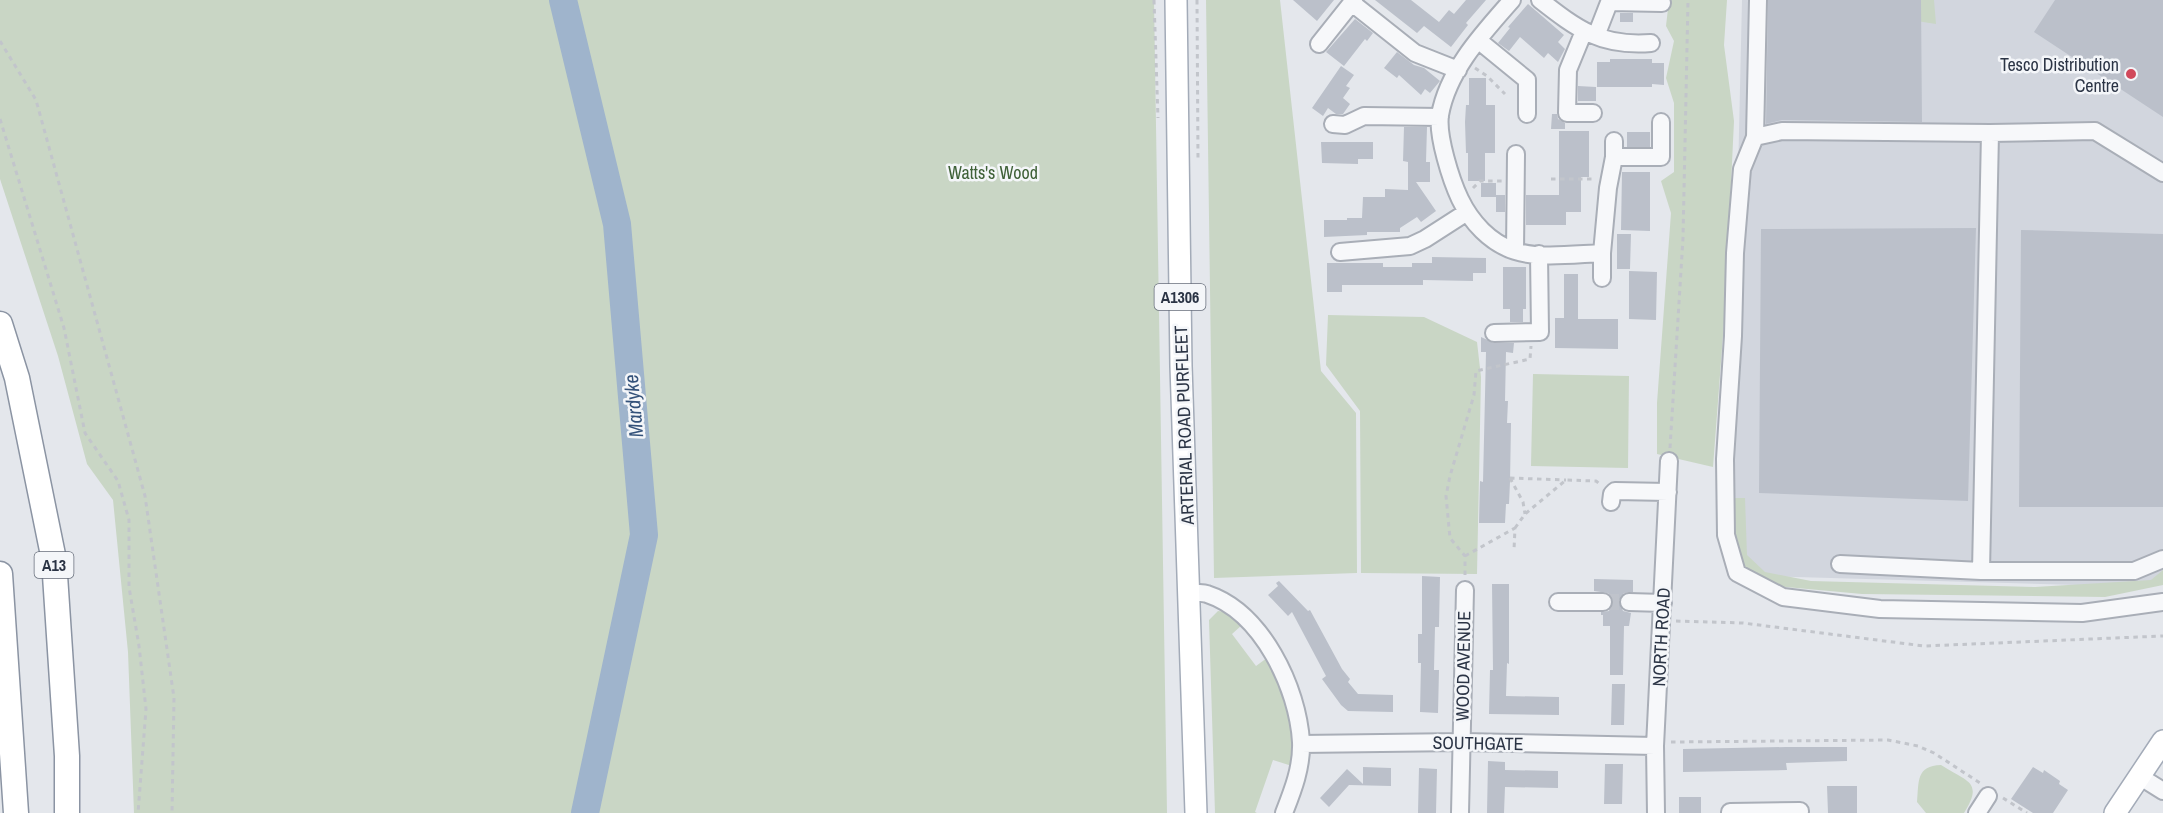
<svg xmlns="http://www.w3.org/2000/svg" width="2163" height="813" font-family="'Archivo Narrow',sans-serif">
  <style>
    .built { fill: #d2d6de }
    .green { fill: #c9d6c5 }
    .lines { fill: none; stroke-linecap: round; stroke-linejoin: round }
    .river { stroke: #9fb4cc; stroke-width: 28 }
    .building { fill: #bbc0ca }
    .minor-tunnel { stroke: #bfc3cb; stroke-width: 16; stroke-dasharray: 16 8; stroke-linecap: butt }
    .minor-casing { stroke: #a9aeb7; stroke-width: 20 }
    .major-casing { stroke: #a3abb8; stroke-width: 24 }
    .highway-casing { stroke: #8b94a3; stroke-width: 27 }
    .path { stroke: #c2c5cb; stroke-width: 3; stroke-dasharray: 4.5 4.5; stroke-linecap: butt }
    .minor { stroke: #f7f8fa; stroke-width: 16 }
    .major { stroke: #fff; stroke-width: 21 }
    .highway { stroke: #fff; stroke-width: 24 }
    .poi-dot { fill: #d1495b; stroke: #f4f6f9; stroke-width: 2 }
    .labels { text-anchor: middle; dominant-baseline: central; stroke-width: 5; stroke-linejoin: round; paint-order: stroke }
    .shield { fill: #f4f6f9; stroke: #676e7b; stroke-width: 1.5 }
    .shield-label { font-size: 16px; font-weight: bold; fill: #2b3445 }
    .poi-label { font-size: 18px; fill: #2b3445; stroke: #f4f6f9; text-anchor: end }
    .park-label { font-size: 18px; fill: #3f6138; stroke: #f4f6f9 }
    .street-label { font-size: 18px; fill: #2b3445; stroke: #f4f6f9 }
    .water-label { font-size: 20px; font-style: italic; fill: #34527a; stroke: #f4f6f9 }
  </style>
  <rect width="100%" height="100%" fill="#e4e7ec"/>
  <path class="built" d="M 1742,0 L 2163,0 L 2163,583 L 2115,586 L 1729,575 Z"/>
  <path class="green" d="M 0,0 L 1154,0 L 1167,813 L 134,813 L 128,652 L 113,500 L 87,464 L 58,356 L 0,179 Z
    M 1206,0 L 1280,0 L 1321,371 L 1356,413 L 1357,573 L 1214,578 Z
    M 1669,0 L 1727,0 L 1724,45 L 1734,121 L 1725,309 L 1713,467 L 1657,454 L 1657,403 L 1671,213 L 1661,181 L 1674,172 L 1674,103 L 1666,78 L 1674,41 L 1666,26 Z
    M 1911,0 L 1934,0 L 1936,24 L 1910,20 Z
    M 1328,315 L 1424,317 L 1477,342 L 1481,377 L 1477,574 L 1361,573 L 1360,411 L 1326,365 Z
    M 1533,374 L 1629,376 L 1628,468 L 1531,466 Z
    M 1734,498 L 1745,498 L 1747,555 L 1765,572 L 1811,581 L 2035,587 L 2151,580 L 2163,570 L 2163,585 L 2105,597 L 1862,594 L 1766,585 L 1746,571 L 1734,546 Z
    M 1218,611 L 1227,612 L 1242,625 L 1232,634 L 1256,666 L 1271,655 L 1295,727 L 1292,766 L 1273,760 L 1255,812 L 1257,813 L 1215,813 L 1209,620 Z
    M 1941,765 C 1967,782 1984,781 1964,813 L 1926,813 L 1917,802 C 1919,781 1916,766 1941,765 Z"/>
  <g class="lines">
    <path class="river" d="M 563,0 L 617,224 L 644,535 L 585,813"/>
  </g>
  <path class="building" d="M 1293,0 L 1334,0 L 1317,21 Z
    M 1375,0 L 1411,0 L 1439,22 L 1449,10 L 1454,14 L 1466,0 L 1486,0 L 1466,23 L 1468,25 L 1451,47 L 1424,26 L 1417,33 Z
    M 1768,0 L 1921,0 L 1922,122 L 1782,120 L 1766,124 Z
    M 2055,0 L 2163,0 L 2163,117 L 2034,32 Z
    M 1528,4 L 1564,35 L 1558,42 L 1565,49 L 1558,62 L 1548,53 L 1544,58 L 1520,37 L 1509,51 L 1498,43 L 1510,28 L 1508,27 Z
    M 1620,13 L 1633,13 L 1633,22 L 1620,22 Z
    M 1355,19 L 1373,33 L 1367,41 L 1365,39 L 1344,66 L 1326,52 Z
    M 1397,52 L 1414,65 L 1424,68 L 1440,81 L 1430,93 L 1425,89 L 1421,95 L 1399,75 L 1397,78 L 1384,68 Z
    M 1610,59 L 1652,59 L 1652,63 L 1664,63 L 1664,85 L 1652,84 L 1652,87 L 1597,87 L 1597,62 L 1610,62 Z
    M 1341,66 L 1354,75 L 1346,86 L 1350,88 L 1343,98 L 1350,104 L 1343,114 L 1336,114 L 1328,108 L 1323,116 L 1312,108 Z
    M 1469,78 L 1486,78 L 1486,105 L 1495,105 L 1495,153 L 1485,153 L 1485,181 L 1468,181 L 1468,153 L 1466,153 L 1465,122 L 1466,105 L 1469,105 Z
    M 1578,86 L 1596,87 L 1596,101 L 1578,101 Z
    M 1552,114 L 1557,114 L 1558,119 L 1565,123 L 1565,129 L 1551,129 Z
    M 1404,127 L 1427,127 L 1426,162 L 1430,162 L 1430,182 L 1416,182 L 1436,211 L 1421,222 L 1417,217 L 1400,228 L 1400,232 L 1367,232 L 1367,235 L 1324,237 L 1324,220 L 1347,220 L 1347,218 L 1362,218 L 1363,197 L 1385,197 L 1385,189 L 1408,190 L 1408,162 L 1403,161 Z
    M 1559,131 L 1589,131 L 1589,177 L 1581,177 L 1581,212 L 1566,212 L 1566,225 L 1526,225 L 1526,195 L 1559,195 Z
    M 1627,132 L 1650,132 L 1650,147 L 1627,147 Z
    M 1321,142 L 1373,142 L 1373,159 L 1358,159 L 1358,164 L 1322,163 Z
    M 1622,172 L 1650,172 L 1650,231 L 1621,230 Z
    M 1481,183 L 1496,183 L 1496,197 L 1481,197 Z
    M 1496,195 L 1505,195 L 1505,212 L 1496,212 Z
    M 1976,228 L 1968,501 L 1759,493 L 1761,229 Z
    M 2021,230 L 2163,234 L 2163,507 L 2019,507 Z
    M 1617,234 L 1631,234 L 1630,269 L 1617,269 Z
    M 1432,257 L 1486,258 L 1486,273 L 1473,273 L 1473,281 L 1423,280 L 1423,285 L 1342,285 L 1342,292 L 1327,292 L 1327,263 L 1383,263 L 1383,267 L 1412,267 L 1412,263 L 1432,263 Z
    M 1503,267 L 1526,267 L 1526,309 L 1523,309 L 1523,322 L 1510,322 L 1510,309 L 1503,309 Z
    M 1629,271 L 1657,272 L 1656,320 L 1629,319 Z
    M 1564,274 L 1578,274 L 1578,319 L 1618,319 L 1618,349 L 1555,348 L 1555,318 L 1564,318 Z
    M 1481,337 L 1494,343 L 1514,343 L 1513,353 L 1506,352 L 1505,401 L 1508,401 L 1507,423 L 1511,423 L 1510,482 L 1509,504 L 1506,504 L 1505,523 L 1479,523 L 1480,481 L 1483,482 L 1486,352 L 1481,352 Z
    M 1422,576 L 1440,577 L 1439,627 L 1435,627 L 1434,670 L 1439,670 L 1438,713 L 1420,712 L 1421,663 L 1418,663 L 1418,634 L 1422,634 Z
    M 1594,579 L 1633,580 L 1633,592 L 1624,593 L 1619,601 L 1623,611 L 1631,613 L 1629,626 L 1624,626 L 1623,675 L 1610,675 L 1610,626 L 1603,626 L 1603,615 L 1601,615 L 1601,612 L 1609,611 L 1613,601 L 1608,593 L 1594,591 Z
    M 1279,581 L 1308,611 L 1310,610 L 1342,669 L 1350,679 L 1348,682 L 1358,694 L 1393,695 L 1393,712 L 1348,711 L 1341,705 L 1322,679 L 1326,676 L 1292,612 L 1288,616 L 1268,595 L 1278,586 L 1276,583 Z
    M 1492,584 L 1509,584 L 1509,664 L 1507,663 L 1506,696 L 1559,697 L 1559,715 L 1489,714 L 1490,670 L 1493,670 Z
    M 1612,684 L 1625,684 L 1624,725 L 1611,725 Z
    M 1786,747 L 1847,747 L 1847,761 L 1786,763 L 1787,770 L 1683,772 L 1683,749 Z
    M 1488,761 L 1505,762 L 1505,770 L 1558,771 L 1558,788 L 1505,787 L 1504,813 L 1487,813 Z
    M 1605,764 L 1623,764 L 1622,804 L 1604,804 Z
    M 1363,767 L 1391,768 L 1391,786 L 1349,785 L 1329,807 L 1320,798 L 1347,769 L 1363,784 Z
    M 2033,767 L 2043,773 L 2044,770 L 2060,781 L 2059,784 L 2068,790 L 2053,813 L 2033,813 L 2011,799 Z
    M 1419,768 L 1437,769 L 1436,813 L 1418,813 Z
    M 1827,786 L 1857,786 L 1857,813 L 1828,813 Z
    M 1679,797 L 1701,797 L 1701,813 L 1679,813 Z"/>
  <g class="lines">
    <path class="minor-tunnel" d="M 1603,602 L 1629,602"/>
    <g class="minor-casing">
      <path id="minor" d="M 1512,0 C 1483,33 1448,70 1440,115 C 1437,136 1451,180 1460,199 C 1471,222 1490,243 1515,251 C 1539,259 1576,254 1602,253 L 1608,188 L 1614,157 L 1614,141
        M 1540,0 C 1577,29 1601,47 1651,43
        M 1610,2 L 1662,3
        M 1352,3 L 1415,53 L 1458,70
        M 1584,31 L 1568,70 L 1567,113 L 1593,113
        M 1596,36 L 1610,0
        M 1478,40 L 1527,80 L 1527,114
        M 1319,44 L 1354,0
        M 1333,124 L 1345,125 L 1364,116 L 1440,117
        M 1990,133 L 2095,131 L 2163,173
        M 1755,137 L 1758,0
        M 1614,157 L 1661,157 L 1661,122
        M 1515,251 L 1516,154
        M 1340,252 L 1410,246 L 1425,239 L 1467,212
        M 1602,253 L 1602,278
        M 1494,333 L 1540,332 L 1539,254
        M 1611,502 L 1612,494 L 1615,491 L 1668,492
        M 1840,564 L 1981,571 L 1990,133 L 1782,131 L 1755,137 L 1742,169 L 1735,253 L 1733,336 L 1725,459 L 1726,535 L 1737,573 L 1783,597 L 1880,609 L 2082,613 L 2163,602
        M 1981,571 L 2134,571 L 2163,559
        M 1189,594 C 1195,593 1202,592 1207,594 C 1262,612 1298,688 1301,742 C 1302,767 1293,790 1284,813
        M 1558,602 L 1603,602
        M 1629,602 L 1663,603
        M 1301,744 L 1462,742 L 1655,746
        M 2139,776 L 2163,791
        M 1730,812 L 1800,811
        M 1460,813 L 1465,590
        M 1656,813 L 1655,746 L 1669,461
        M 1977,813 L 1988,796"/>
    </g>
    <g class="major-casing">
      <path id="major" d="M 1176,0 L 1181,366 L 1196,813
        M 2115,813 L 2163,741"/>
    </g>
    <g class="highway-casing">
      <path id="highway" d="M 0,324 L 17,378 L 54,560 L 67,756 L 67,813
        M 0,574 L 16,813"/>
    </g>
    <path class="path" d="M 1154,0 L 1158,118
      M 1197,0 L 1198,160
      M 0,41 L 36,100 L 145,496 L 174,698 L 172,813
      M 1475,68 L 1487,76 L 1505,94
      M 0,119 L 64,328 L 85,433 L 118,481 L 129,520 L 129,587 L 139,646 L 146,709 L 138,813
      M 1551,179 L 1594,179
      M 1473,188 L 1480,181 L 1502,181
      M 1670,448 L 1683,238 L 1688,0
      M 1510,478 L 1566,480
      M 1510,478 L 1523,502 L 1525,514
      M 1515,528 L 1525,514 L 1566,480 L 1596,481 L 1601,485
      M 1465,556 L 1515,528 L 1514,550
      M 1465,575 L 1465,556 L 1450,538 L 1446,496 L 1450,476 L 1474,395 L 1476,371 L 1530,359 L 1531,346
      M 1676,621 L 1743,623 L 1924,646 L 2163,636
      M 1671,742 L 1888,740 L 1918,746 L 1934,753 L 1980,783
      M 2003,798 L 2027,813"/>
    <use href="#minor" class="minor"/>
    <use href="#major" class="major"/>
    <use href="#highway" class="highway"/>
  </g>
  <circle class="poi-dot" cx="2131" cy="74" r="6"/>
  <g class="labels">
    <g class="shield">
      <rect x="1154.5" y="284" width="51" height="26" rx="4.5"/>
      <rect x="34.5" y="552" width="39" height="26" rx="4.5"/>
    </g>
    <g class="shield-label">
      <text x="1180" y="297">A1306</text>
      <text x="54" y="565">A13</text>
    </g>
    <g class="poi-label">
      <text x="2119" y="64">Tesco Distribution<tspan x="2119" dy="21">Centre</tspan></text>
    </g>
    <g class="park-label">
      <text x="993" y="172">Watts's Wood</text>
    </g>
    <g class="street-label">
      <text transform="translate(1184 425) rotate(-92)">ARTERIAL ROAD PURFLEET</text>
      <text transform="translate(1661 637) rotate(-87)">NORTH ROAD</text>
      <text transform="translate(1463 666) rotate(-89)">WOOD AVENUE</text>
      <text transform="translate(1478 743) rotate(1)">SOUTHGATE</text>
    </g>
    <g class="water-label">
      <text transform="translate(633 406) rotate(-95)">Mardyke</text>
    </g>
  </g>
</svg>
